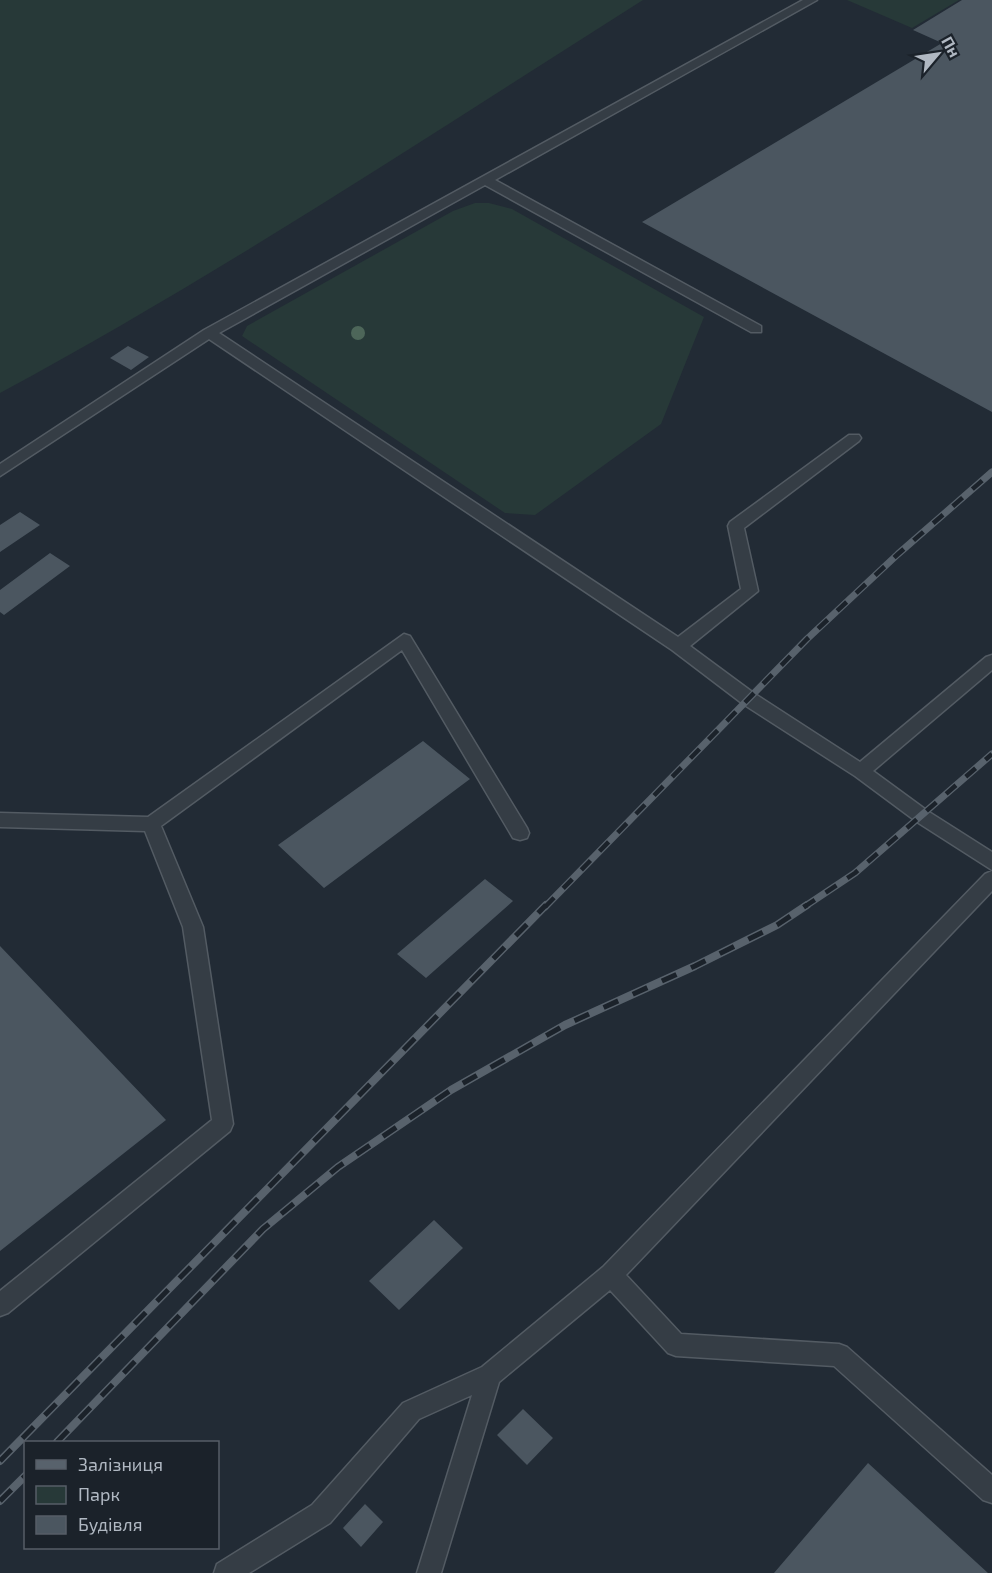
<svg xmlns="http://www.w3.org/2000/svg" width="992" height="1573" font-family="'Exo 2',sans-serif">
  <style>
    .green { fill: #273938 }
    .building { fill: #4b5660 }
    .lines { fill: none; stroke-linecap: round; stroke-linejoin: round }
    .service-casing { stroke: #535b63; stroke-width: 3 }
    .service { fill: #353d45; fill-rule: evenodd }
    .rail-far1-casing { stroke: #58626c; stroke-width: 7 }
    .rail-casing { stroke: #58626c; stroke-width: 8 }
    .rail-far1 { stroke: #1b222a; stroke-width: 4.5; stroke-dasharray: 13; stroke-linecap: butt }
    .rail { stroke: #1b222a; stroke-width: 5; stroke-dasharray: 16; stroke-linecap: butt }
    .tree { fill: #4d6659 }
  </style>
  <rect width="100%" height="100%" fill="#222b35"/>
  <path class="green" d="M 0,0 L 643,0 C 431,134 221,274 0,393 Z
    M 847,0 L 959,0 L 912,28 Z
    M 475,203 L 489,203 L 512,209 L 704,317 L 661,424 L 535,515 L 505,513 L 242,336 L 247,326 L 453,211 Z"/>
  <path class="building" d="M 962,0 L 992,0 L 992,412 L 642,222 L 942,43 L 913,30 Z
    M 128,346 L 149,357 L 131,370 L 110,358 Z
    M 20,512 L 40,525 L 0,552 L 0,525 Z
    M 50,553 L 70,566 L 4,615 L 0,612 L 0,590 Z
    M 423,741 L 470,779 L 324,888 L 278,845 Z
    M 485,879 L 513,901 L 426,978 L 397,954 Z
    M 0,946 L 166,1120 L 0,1251 Z
    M 434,1220 L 463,1248 L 399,1310 L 369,1281 Z
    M 523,1409 L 553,1438 L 527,1465 L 497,1435 Z
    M 868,1463 L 988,1573 L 774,1573 Z
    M 365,1504 L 383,1522 L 361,1547 L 343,1528 Z"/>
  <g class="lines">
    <g class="service-casing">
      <path id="service" d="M 803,0 L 817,0 L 495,180 L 761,326 L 761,332 L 751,332 L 485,185 L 219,333 L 678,637 L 741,589 L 728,526 L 730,522 L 849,435 L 859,435 L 861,438 L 859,441 L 744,528 L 758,591 L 690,646 L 755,694 L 860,762 L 986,657 L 992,655 L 992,670 L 873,771 L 929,812 L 992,852 L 992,870 L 917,822 L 855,776 L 743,704 L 672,650 L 209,339 L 0,476 L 0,464 L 204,330 Z
        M 404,634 L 410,636 L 527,828 L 529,833 L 527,838 L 520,840 L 513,838 L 402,650 L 161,826 L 203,927 L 233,1124 L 230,1131 L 8,1313 L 0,1316 L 0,1291 L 212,1120 L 183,927 L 145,831 L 0,827 L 0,813 L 148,817 Z
        M 992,871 L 992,891 L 626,1275 L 681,1334 L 839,1344 L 847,1347 L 992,1475 L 992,1503 L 983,1500 L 834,1366 L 676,1356 L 668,1353 L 610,1290 L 499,1382 L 441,1573 L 417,1573 L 472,1395 L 419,1419 L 330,1523 L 249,1573 L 214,1573 L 217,1564 L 312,1505 L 403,1403 L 482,1367 L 603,1267 L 985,874 Z"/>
    </g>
    <use href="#service" class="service"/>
    <g class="rail-far1-casing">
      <path id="rail-far1" d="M 545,907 L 807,639 L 898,554 L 992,472
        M 804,907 L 855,873 L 992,754"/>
    </g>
    <g class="rail-casing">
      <path id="rail" d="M 57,1442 L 263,1229 L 338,1167 L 451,1090 L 565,1025 L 695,966 L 777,925 L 807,905
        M 0,1461 L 546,905
        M 0,1501 L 26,1475"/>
    </g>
    <use href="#rail-far1" class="rail-far1"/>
    <use href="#rail" class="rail"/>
  </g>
  <circle class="tree" cx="358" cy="333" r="7"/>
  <rect x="24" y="1441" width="195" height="108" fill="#1b222a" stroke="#575e67" stroke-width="1.5"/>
  <rect x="36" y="1460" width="30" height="9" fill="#58626c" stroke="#575e67" stroke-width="1.5"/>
  <text x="78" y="1471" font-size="18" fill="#b0b8c2">Залізниця</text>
  <rect x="36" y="1486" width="30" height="18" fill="#273938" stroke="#575e67" stroke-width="1.5"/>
  <text x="78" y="1501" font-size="18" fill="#b0b8c2">Парк</text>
  <rect x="36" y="1516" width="30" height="18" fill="#4b5660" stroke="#575e67" stroke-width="1.5"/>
  <text x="78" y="1531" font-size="18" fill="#b0b8c2">Будівля</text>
  <g transform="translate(938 54) rotate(61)" stroke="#1b222a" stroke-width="4.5" paint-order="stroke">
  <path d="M0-4.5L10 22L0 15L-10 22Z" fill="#b0b8c2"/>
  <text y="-9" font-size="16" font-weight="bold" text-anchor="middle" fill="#b0b8c2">Пн</text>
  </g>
</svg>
